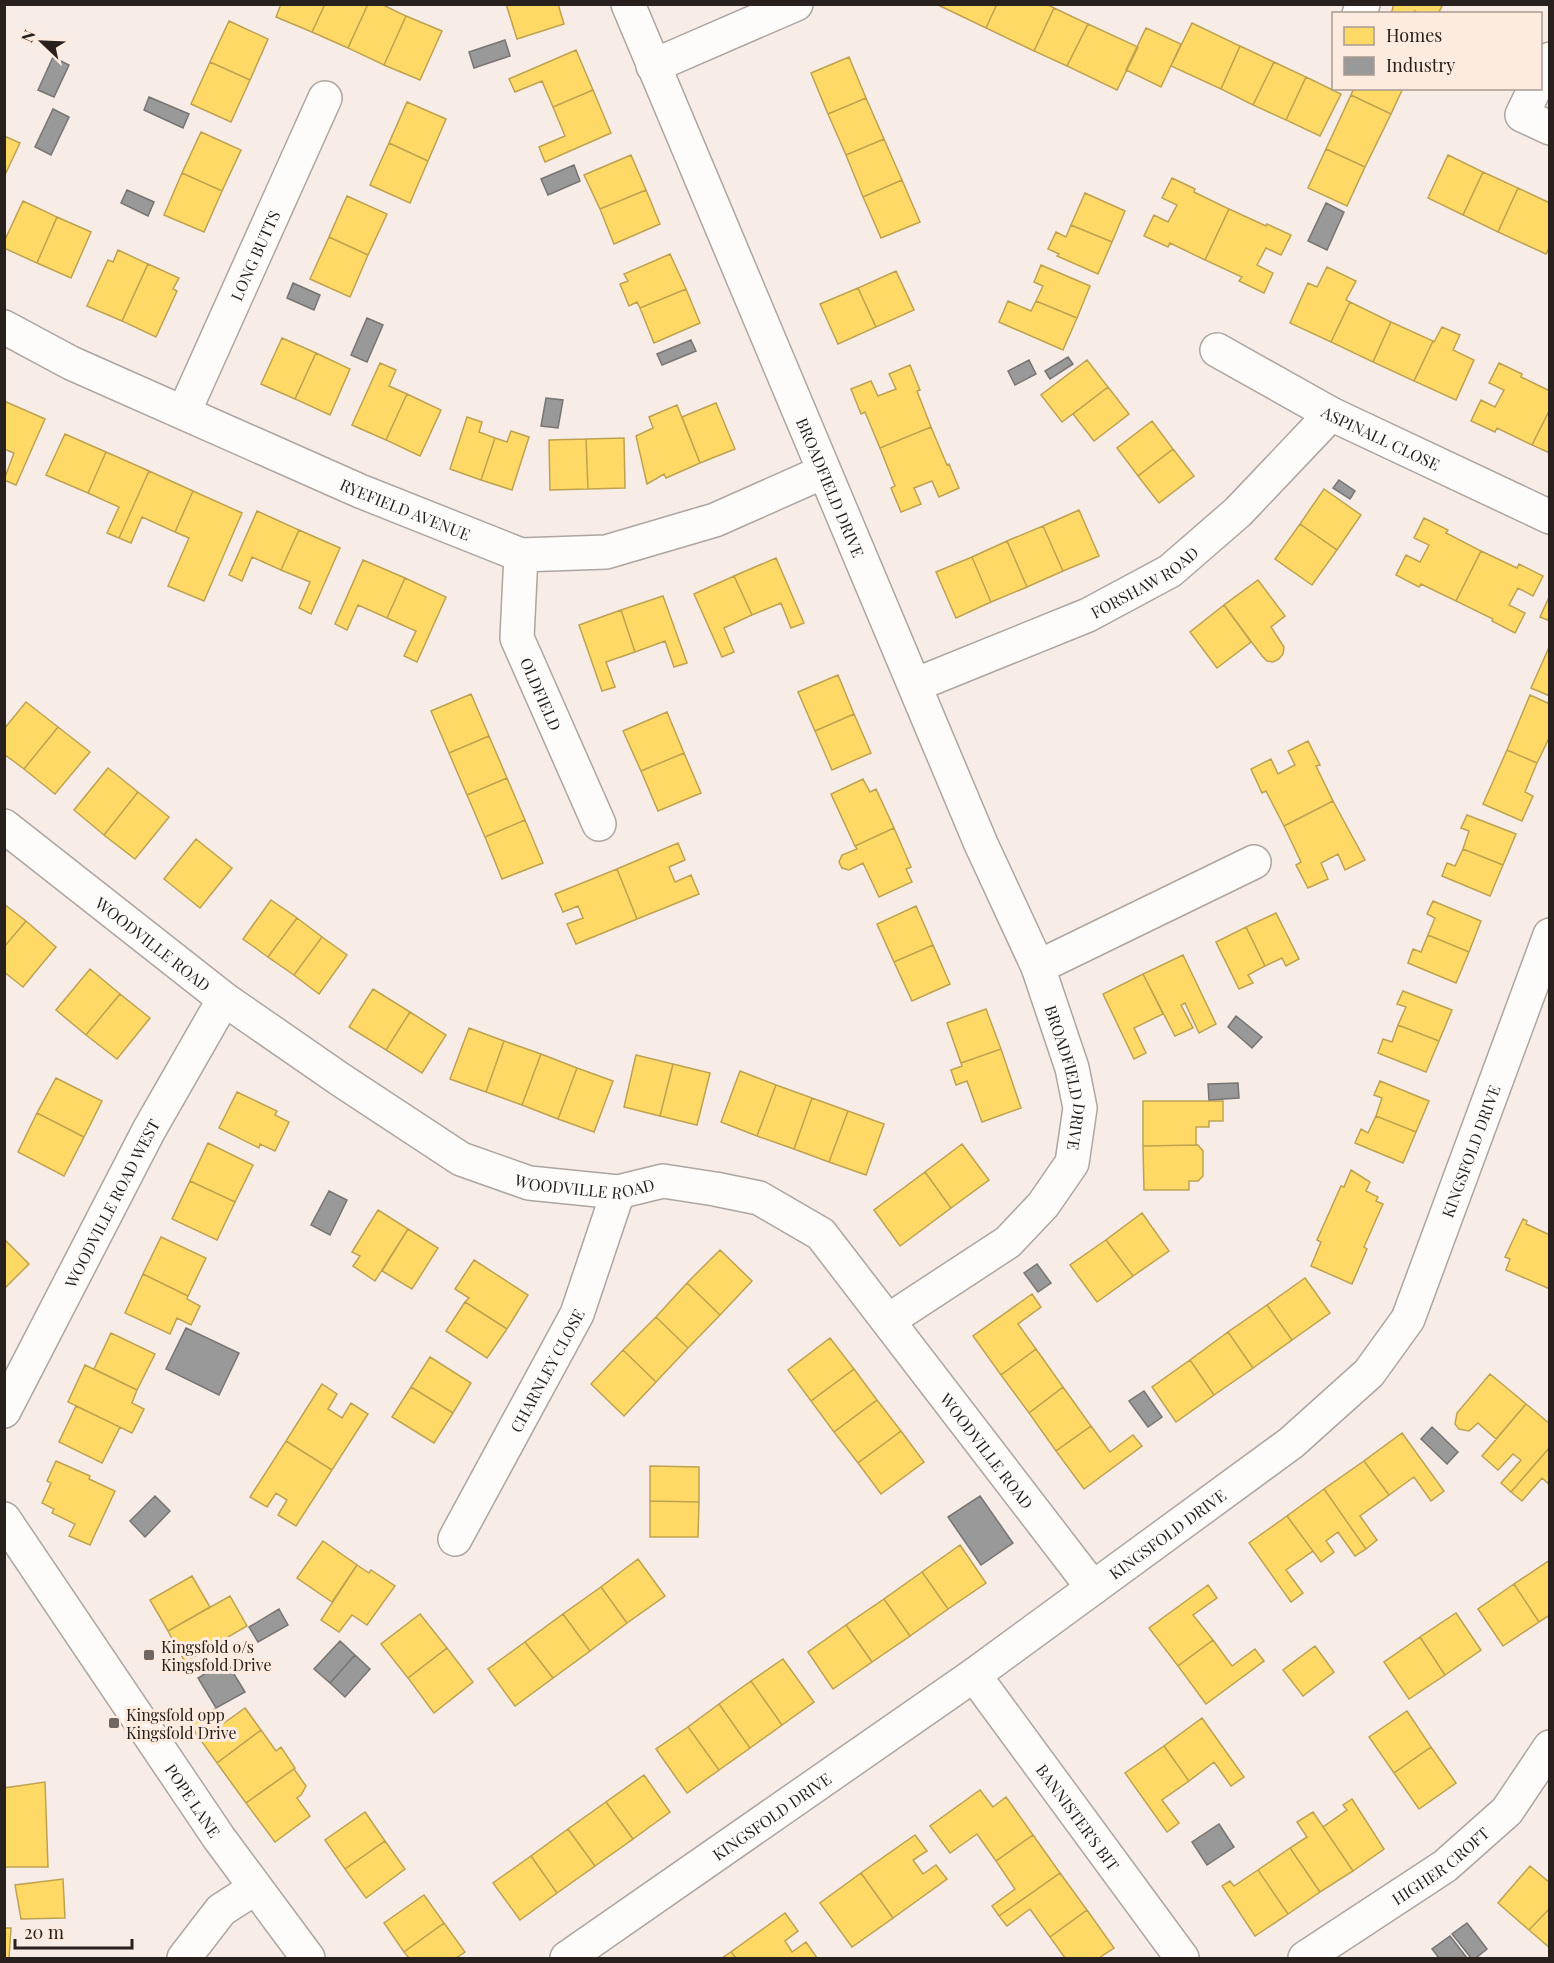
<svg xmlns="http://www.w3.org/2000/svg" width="1554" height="1963" font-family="'Playfair Display',serif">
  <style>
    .homes { fill: #ffd966; stroke: #bea250; stroke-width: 1.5 }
    .industry { fill: #999; stroke: #777574; stroke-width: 1.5 }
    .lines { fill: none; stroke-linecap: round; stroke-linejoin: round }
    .minor-casing { stroke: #ada5a0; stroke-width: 36 }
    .minor { stroke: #fefcfb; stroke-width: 33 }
    .poi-dot { fill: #706763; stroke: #feebdf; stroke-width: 2 }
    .labels { text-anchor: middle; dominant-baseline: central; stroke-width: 6; stroke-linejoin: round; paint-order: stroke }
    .street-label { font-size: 16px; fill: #27201c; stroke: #feebdf }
    .poi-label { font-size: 16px; fill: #27201c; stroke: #feebdf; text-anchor: start }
  </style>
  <rect width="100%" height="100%" fill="#f7ece6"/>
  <path class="homes" d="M 281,4 L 325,4 L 312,32 L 276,17 Z
    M 325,4 L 368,4 L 348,48 L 312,32 Z
    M 368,4 L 381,4 L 406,16 L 384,65 L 348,48 Z
    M 506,4 L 558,4 L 564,24 L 517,39 Z
    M 936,4 L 997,4 L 986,28 Z
    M 997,4 L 1047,4 L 1054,8 L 1034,51 L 986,28 Z
    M 1394,4 L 1443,4 L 1438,14 L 1419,14 L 1415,11 L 1414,14 L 1391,14 Z
    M 1054,8 L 1088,24 L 1067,66 L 1034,51 Z
    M 406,16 L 442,31 L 420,80 L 384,65 Z
    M 229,21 L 268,39 L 250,80 L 210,62 Z
    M 1192,23 L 1240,46 L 1221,89 L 1171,66 Z
    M 1088,24 L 1138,47 L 1117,90 L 1067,66 Z
    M 1146,28 L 1181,44 L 1161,87 L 1126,70 Z
    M 1240,46 L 1274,62 L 1253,105 L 1221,89 Z
    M 576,50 L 593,90 L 553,107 L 542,81 L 515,92 L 509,79 Z
    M 849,57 L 866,98 L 828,114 L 811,73 Z
    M 210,62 L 250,80 L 231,122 L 191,104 Z
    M 1274,62 L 1306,77 L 1286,120 L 1253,105 Z
    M 1306,77 L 1341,94 L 1320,136 L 1286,120 Z
    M 1354,88 L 1403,88 L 1391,114 L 1351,95 Z
    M 593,90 L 611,133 L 545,162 L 539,147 L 565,136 L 553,107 Z
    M 1351,95 L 1391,114 L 1365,167 L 1326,149 Z
    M 866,98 L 884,139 L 846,155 L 828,114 Z
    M 407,102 L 446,119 L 428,161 L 389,143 Z
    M 201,132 L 241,150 L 222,191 L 182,173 Z
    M 4,136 L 20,143 L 4,177 Z
    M 884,139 L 902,180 L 863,197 L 846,155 Z
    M 389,143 L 428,161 L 410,203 L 370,185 Z
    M 1326,149 L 1365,167 L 1347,206 L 1308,188 Z
    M 631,155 L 646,190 L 600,209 L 584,175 Z
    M 1448,155 L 1483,172 L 1463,215 L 1428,198 Z
    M 1483,172 L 1518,188 L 1498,232 L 1463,215 Z
    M 182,173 L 222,191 L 204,232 L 164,215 Z
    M 1172,178 L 1195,189 L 1194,192 L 1229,209 L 1205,260 L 1170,243 L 1168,247 L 1144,236 L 1154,215 L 1168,222 L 1177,205 L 1162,198 Z
    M 902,180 L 920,222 L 881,238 L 863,197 Z
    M 1518,188 L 1550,203 L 1550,246 L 1546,254 L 1498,232 Z
    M 646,190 L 660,224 L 614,244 L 600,209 Z
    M 1085,193 L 1125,211 L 1112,242 L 1071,225 Z
    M 347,196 L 387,214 L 368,255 L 329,237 Z
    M 23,201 L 57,217 L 37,263 L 4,248 L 4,242 Z
    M 1229,209 L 1266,226 L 1267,224 L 1291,235 L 1281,255 L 1266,248 L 1257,265 L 1273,273 L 1264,293 L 1239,281 L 1242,277 L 1205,260 Z
    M 57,217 L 91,232 L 71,278 L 37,263 Z
    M 1071,225 L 1112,242 L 1098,274 L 1057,256 L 1059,254 L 1048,249 L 1056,232 L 1066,237 Z
    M 329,237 L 368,255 L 350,297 L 310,279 Z
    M 118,250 L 148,264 L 122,321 L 87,306 L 108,260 L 113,262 Z
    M 670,254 L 686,289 L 640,308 L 637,302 L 629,306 L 620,284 L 628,281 L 624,274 Z
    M 148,264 L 179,278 L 173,289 L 177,291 L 156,337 L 122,321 Z
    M 1041,265 L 1090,286 L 1077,318 L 1036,301 L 1043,286 L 1034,282 Z
    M 1327,267 L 1356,281 L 1346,300 L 1350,302 L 1331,342 L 1290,323 L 1308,283 L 1317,287 Z
    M 896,271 L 914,310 L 876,327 L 858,288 Z
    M 858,288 L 876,327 L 838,344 L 820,304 Z
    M 686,289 L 700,323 L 654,343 L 640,308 Z
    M 1008,301 L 1031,311 L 1036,301 L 1077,318 L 1063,350 L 999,322 Z
    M 1350,302 L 1391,322 L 1373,362 L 1331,342 Z
    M 1391,322 L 1433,341 L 1414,381 L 1373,362 Z
    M 1442,327 L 1460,335 L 1453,350 L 1474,360 L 1456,400 L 1414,381 L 1433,341 L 1434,342 Z
    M 282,338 L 316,353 L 295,399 L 261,384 Z
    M 316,353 L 350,369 L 330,415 L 295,399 Z
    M 1087,360 L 1108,387 L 1062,422 L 1041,395 Z
    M 380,363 L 396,370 L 389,386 L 407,394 L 386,440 L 352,425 Z
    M 1499,363 L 1522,374 L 1521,377 L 1550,391 L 1550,409 L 1532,445 L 1497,428 L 1495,432 L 1471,421 L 1481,400 L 1495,407 L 1504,390 L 1489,383 Z
    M 910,365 L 920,390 L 917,391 L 931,427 L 880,448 L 865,412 L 861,414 L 851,389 L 871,381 L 878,396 L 896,389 L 889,374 Z
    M 1108,387 L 1129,414 L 1094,441 L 1073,414 Z
    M 407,394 L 441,410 L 420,456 L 386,440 Z
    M 4,401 L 45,419 L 16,485 L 4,480 L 14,453 L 4,449 Z
    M 716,403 L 735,449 L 700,463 L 682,417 Z
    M 677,405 L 700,463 L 666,478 L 664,474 L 647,484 L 636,436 L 653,428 L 649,417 Z
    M 1550,409 L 1550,453 L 1532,445 Z
    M 467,417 L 482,422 L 479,432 L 495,438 L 481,480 L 450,469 Z
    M 1152,421 L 1173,449 L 1138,476 L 1117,448 Z
    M 931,427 L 947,465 L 949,464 L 959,488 L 939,497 L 932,481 L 914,488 L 921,504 L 901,512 L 891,488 L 895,486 L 880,448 Z
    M 511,431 L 529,437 L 512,490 L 481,480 L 495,438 L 507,442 Z
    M 65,434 L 106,452 L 88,493 L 46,475 Z
    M 624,438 L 625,488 L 588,489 L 586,439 Z
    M 586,439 L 588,489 L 550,490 L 549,440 Z
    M 1173,449 L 1194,476 L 1159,503 L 1138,476 Z
    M 106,452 L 149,471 L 119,538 L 107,533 L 119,507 L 88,493 Z
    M 149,471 L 193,491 L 175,532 L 142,517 L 131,543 L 119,538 Z
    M 1324,489 L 1361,515 L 1337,550 L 1300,524 Z
    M 193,491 L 242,513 L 204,601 L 168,586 L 189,538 L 175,532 Z
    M 1079,510 L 1099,556 L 1063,571 L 1043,526 Z
    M 257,511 L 299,530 L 281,570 L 252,557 L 242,581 L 229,575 Z
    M 1424,518 L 1448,530 L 1446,533 L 1481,551 L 1456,601 L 1421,584 L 1419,587 L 1396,575 L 1406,555 L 1420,562 L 1429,545 L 1414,538 Z
    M 1300,524 L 1337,550 L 1312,585 L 1275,559 Z
    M 1043,526 L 1063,571 L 1027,587 L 1007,541 Z
    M 299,530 L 340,548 L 311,614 L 299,608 L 310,582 L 281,570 Z
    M 1007,541 L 1027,587 L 991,602 L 972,557 Z
    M 1481,551 L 1517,568 L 1519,564 L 1543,576 L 1533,596 L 1518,588 L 1509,605 L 1525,613 L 1515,633 L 1492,621 L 1493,619 L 1456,601 Z
    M 972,557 L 991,602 L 956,618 L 936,572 Z
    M 776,558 L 804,623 L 791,628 L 781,603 L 752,615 L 734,576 Z
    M 363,560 L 405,578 L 387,618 L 358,605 L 347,630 L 335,624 Z
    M 734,576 L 752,615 L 724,628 L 734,652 L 722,657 L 694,594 Z
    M 405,578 L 446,597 L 417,662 L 404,656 L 416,631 L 387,618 Z
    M 1258,580 L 1285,616 L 1271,627 L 1284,647 L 1283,654 L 1279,659 L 1273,662 L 1267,661 L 1262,656 L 1224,605 Z
    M 1550,595 L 1550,621 L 1540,617 Z
    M 663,596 L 687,663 L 674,667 L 665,641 L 635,652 L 621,610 Z
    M 1224,605 L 1251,642 L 1217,668 L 1190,632 Z
    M 621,610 L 635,652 L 606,662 L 615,687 L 602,691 L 579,625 Z
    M 1550,645 L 1550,696 L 1531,688 Z
    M 838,675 L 854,714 L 815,731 L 798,692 Z
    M 471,694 L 489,736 L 449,753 L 431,711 Z
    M 1530,695 L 1550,704 L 1550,736 L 1537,763 L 1507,750 Z
    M 26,702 L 58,727 L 24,769 L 4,754 L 4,729 Z
    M 667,712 L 684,753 L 641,771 L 623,731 Z
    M 854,714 L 871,753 L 832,770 L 815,731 Z
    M 58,727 L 90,752 L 55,794 L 24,769 Z
    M 489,736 L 507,778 L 467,795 L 449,753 Z
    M 1308,741 L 1320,765 L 1316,766 L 1333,801 L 1284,826 L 1266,791 L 1262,793 L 1251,769 L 1271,759 L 1278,774 L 1295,765 L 1288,751 Z
    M 1507,750 L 1537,763 L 1525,792 L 1533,796 L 1522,821 L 1483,804 Z
    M 684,753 L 701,793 L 658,811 L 641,771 Z
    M 108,768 L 138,792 L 104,835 L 74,810 Z
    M 507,778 L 525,820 L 485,837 L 467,795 Z
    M 863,779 L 870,792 L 876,789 L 894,828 L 855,846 L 831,794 Z
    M 138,792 L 169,817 L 135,859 L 104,835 Z
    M 1333,801 L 1365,860 L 1345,870 L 1338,854 L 1321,863 L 1328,879 L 1308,888 L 1296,865 L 1301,862 L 1284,826 Z
    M 1467,815 L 1516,834 L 1503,865 L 1463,849 L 1469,831 L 1461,828 Z
    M 525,820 L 543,863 L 502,879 L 485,837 Z
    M 894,828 L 911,867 L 906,869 L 912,882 L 879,897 L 863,863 L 849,870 L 842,868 L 839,862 L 842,855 L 857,849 L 855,846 Z
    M 196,839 L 232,868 L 200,908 L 164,879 Z
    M 678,843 L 685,860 L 669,867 L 675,882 L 691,875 L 699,894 L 637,919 L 617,869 Z
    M 1463,849 L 1503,865 L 1490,896 L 1442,876 L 1447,863 L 1455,866 Z
    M 617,869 L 637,919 L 576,944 L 567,924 L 583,918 L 578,906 L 563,912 L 555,894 Z
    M 271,900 L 297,918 L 268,957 L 243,939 Z
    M 1433,901 L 1481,921 L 1469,952 L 1428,935 L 1435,918 L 1427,914 Z
    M 4,904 L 26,921 L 4,947 Z
    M 916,906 L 933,945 L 894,962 L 877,924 Z
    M 1276,913 L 1299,959 L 1286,966 L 1282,958 L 1265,966 L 1246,927 Z
    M 297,918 L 322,937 L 294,975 L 268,957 Z
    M 26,921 L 56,947 L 23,987 L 4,972 L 4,947 Z
    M 1246,927 L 1265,966 L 1248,975 L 1253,983 L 1239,989 L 1216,942 Z
    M 1428,935 L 1469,952 L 1456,983 L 1408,963 L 1413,949 L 1421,952 Z
    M 322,937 L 347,955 L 319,994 L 294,975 Z
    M 933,945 L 950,984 L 912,1001 L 894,962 Z
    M 1183,955 L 1216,1024 L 1199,1033 L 1185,1003 L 1181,1005 L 1193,1028 L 1175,1036 L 1143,974 Z
    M 90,969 L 120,994 L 86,1035 L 56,1010 Z
    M 1143,974 L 1163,1014 L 1134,1028 L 1146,1053 L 1134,1059 L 1103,994 Z
    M 373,989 L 410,1012 L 386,1050 L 349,1027 Z
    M 1403,991 L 1452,1010 L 1439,1041 L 1398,1025 L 1406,1007 L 1397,1004 Z
    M 120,994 L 150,1018 L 117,1059 L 86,1035 Z
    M 986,1009 L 1001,1049 L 961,1063 L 947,1023 Z
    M 410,1012 L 446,1035 L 422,1073 L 386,1050 Z
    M 1398,1025 L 1439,1041 L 1426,1072 L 1378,1053 L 1383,1039 L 1392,1042 Z
    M 469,1028 L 504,1041 L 486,1092 L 450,1079 Z
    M 504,1041 L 541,1054 L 522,1105 L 486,1092 Z
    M 1001,1049 L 1021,1108 L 982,1122 L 967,1081 L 956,1085 L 951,1070 L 962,1066 L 961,1063 Z
    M 541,1054 L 577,1068 L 558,1119 L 522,1105 Z
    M 636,1055 L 673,1064 L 660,1116 L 624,1107 Z
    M 673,1064 L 710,1073 L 697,1125 L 660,1116 Z
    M 577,1068 L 613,1081 L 594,1132 L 558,1119 Z
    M 740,1071 L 776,1085 L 757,1136 L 721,1122 Z
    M 56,1078 L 102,1101 L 84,1137 L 37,1113 Z
    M 1380,1081 L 1429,1101 L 1416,1132 L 1376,1116 L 1382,1098 L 1374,1095 Z
    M 776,1085 L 812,1098 L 794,1149 L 757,1136 Z
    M 237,1092 L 277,1111 L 275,1115 L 289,1122 L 275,1151 L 260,1144 L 259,1148 L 219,1128 Z
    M 812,1098 L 848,1111 L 829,1162 L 794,1149 Z
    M 1143,1101 L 1223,1101 L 1223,1121 L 1209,1121 L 1209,1127 L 1196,1127 L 1196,1145 L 1143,1146 Z
    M 848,1111 L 884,1124 L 866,1175 L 829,1162 Z
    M 37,1113 L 84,1137 L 64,1176 L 18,1152 Z
    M 1376,1116 L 1416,1132 L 1403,1163 L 1355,1143 L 1361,1129 L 1368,1133 Z
    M 208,1143 L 253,1165 L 235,1202 L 190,1181 Z
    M 962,1144 L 989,1180 L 951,1208 L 925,1172 Z
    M 1198,1145 L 1203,1151 L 1203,1176 L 1198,1181 L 1189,1181 L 1189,1190 L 1144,1190 L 1143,1146 Z
    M 1351,1170 L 1370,1182 L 1366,1191 L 1378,1197 L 1376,1201 L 1383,1204 L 1364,1247 L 1367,1249 L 1352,1284 L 1311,1266 L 1321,1242 L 1317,1240 L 1341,1186 L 1344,1187 Z
    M 925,1172 L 951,1208 L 900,1246 L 874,1210 Z
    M 190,1181 L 235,1202 L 217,1240 L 172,1219 Z
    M 378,1210 L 408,1229 L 375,1281 L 353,1266 L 360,1256 L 352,1252 Z
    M 1142,1213 L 1169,1251 L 1133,1276 L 1106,1240 Z
    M 1523,1219 L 1527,1221 L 1526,1224 L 1550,1235 L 1550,1289 L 1506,1270 L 1510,1259 L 1505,1257 Z
    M 408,1229 L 438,1248 L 412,1289 L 382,1271 Z
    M 161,1237 L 206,1258 L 188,1296 L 143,1274 Z
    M 4,1239 L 29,1264 L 4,1289 Z
    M 1106,1240 L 1133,1276 L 1097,1302 L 1070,1265 Z
    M 720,1250 L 752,1281 L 720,1315 L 687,1283 Z
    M 474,1260 L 528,1295 L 507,1329 L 465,1302 L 469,1298 L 455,1289 Z
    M 143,1274 L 188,1296 L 187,1299 L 200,1306 L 191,1325 L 177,1318 L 170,1334 L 125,1313 Z
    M 1305,1278 L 1330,1313 L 1292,1340 L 1267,1305 Z
    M 687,1283 L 720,1315 L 688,1348 L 656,1317 Z
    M 1032,1294 L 1041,1307 L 1018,1324 L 1036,1349 L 1001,1375 L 973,1336 Z
    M 465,1302 L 507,1329 L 487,1358 L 446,1331 Z
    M 1267,1305 L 1292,1340 L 1253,1368 L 1228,1332 Z
    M 656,1317 L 688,1348 L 656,1382 L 623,1350 Z
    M 1228,1332 L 1253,1368 L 1214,1395 L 1190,1360 Z
    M 111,1333 L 155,1354 L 137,1390 L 94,1369 Z
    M 830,1338 L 854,1369 L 811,1401 L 788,1370 Z
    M 1036,1349 L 1063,1387 L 1029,1413 L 1001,1375 Z
    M 623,1350 L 656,1382 L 624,1416 L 591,1384 Z
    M 430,1357 L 471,1383 L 453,1413 L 411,1387 Z
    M 1190,1360 L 1214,1395 L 1176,1422 L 1152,1387 Z
    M 85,1365 L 137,1390 L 132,1403 L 144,1409 L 132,1433 L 68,1402 Z
    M 854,1369 L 877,1400 L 834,1432 L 811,1401 Z
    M 1490,1374 L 1526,1404 L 1496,1439 L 1478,1423 L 1469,1431 L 1459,1429 L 1455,1424 L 1457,1413 Z
    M 322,1384 L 337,1394 L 328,1409 L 342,1418 L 351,1403 L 368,1414 L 332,1470 L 286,1441 Z
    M 411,1387 L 453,1413 L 434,1443 L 392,1417 Z
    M 1063,1387 L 1091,1426 L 1056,1451 L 1029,1413 Z
    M 877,1400 L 901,1431 L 858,1463 L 834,1432 Z
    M 1526,1404 L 1550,1424 L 1550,1447 L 1511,1492 L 1501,1483 L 1521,1460 L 1513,1454 L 1498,1470 L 1482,1456 Z
    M 76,1406 L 120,1427 L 102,1463 L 59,1442 Z
    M 1091,1426 L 1110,1452 L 1133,1435 L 1142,1446 L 1084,1489 L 1056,1451 Z
    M 901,1431 L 924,1462 L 881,1494 L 858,1463 Z
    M 1402,1433 L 1444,1491 L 1431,1501 L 1414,1477 L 1389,1495 L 1364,1461 Z
    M 286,1441 L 332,1470 L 296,1526 L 278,1515 L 287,1500 L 276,1493 L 267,1507 L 250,1497 Z
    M 1550,1447 L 1550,1485 L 1542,1478 L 1522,1501 L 1511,1492 Z
    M 56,1461 L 90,1476 L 89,1479 L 115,1491 L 90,1545 L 69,1536 L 75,1524 L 52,1513 L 54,1509 L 42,1503 L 51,1483 L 47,1481 Z
    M 1364,1461 L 1389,1495 L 1360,1516 L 1377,1540 L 1366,1549 L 1324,1489 Z
    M 650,1466 L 699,1467 L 699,1502 L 650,1501 Z
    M 1324,1489 L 1366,1549 L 1355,1556 L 1338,1532 L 1326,1541 L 1334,1552 L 1321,1562 L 1287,1516 Z
    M 650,1501 L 699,1502 L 698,1537 L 650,1537 Z
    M 1287,1516 L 1313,1551 L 1286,1570 L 1303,1593 L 1291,1602 L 1249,1543 Z
    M 323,1541 L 357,1565 L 332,1602 L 297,1578 Z
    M 960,1545 L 986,1583 L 948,1609 L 922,1572 Z
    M 638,1559 L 665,1596 L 627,1623 L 601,1587 Z
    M 1550,1560 L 1550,1615 L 1539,1622 L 1514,1584 Z
    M 357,1565 L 369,1573 L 371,1570 L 395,1586 L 367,1625 L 352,1615 L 339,1632 L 321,1620 Z
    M 922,1572 L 948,1609 L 910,1636 L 884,1599 Z
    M 192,1576 L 210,1607 L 168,1631 L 150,1600 Z
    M 1514,1584 L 1539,1622 L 1503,1646 L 1478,1609 Z
    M 1208,1585 L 1217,1598 L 1193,1615 L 1213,1640 L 1178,1666 L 1149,1628 Z
    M 601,1587 L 627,1623 L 590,1651 L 563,1614 Z
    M 230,1596 L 247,1626 L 185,1662 L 168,1631 Z
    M 884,1599 L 910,1636 L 872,1662 L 846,1625 Z
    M 1456,1613 L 1481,1650 L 1445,1675 L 1420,1637 Z
    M 420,1614 L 447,1648 L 408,1678 L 381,1644 Z
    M 563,1614 L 590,1651 L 553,1678 L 525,1642 Z
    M 846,1625 L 872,1662 L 833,1689 L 808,1652 Z
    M 1420,1637 L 1445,1675 L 1409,1699 L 1384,1662 Z
    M 1213,1640 L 1232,1666 L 1255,1649 L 1264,1661 L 1206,1704 L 1178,1666 Z
    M 525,1642 L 553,1678 L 515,1706 L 488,1669 Z
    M 1315,1646 L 1334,1672 L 1303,1696 L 1283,1670 Z
    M 447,1648 L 473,1682 L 434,1713 L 408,1678 Z
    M 783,1659 L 814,1702 L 782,1725 L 751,1681 Z
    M 751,1681 L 782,1725 L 750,1748 L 719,1704 Z
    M 719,1704 L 750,1748 L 719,1770 L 688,1727 Z
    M 245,1708 L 261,1730 L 217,1763 L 190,1725 L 214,1709 L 224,1723 Z
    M 1407,1711 L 1431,1747 L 1394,1773 L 1369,1737 Z
    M 1202,1718 L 1244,1777 L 1231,1786 L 1214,1762 L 1189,1781 L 1164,1746 Z
    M 688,1727 L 719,1770 L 687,1793 L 656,1749 Z
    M 261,1730 L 276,1751 L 281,1747 L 295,1768 L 246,1803 L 217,1763 Z
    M 1164,1746 L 1189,1781 L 1162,1800 L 1179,1823 L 1167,1832 L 1125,1773 Z
    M 1431,1747 L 1456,1783 L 1419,1809 L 1394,1773 Z
    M 294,1769 L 306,1786 L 301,1795 L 297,1798 L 310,1816 L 275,1842 L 246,1803 Z
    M 644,1775 L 670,1812 L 633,1839 L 606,1802 Z
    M 45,1782 L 48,1867 L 4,1867 L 4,1788 Z
    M 980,1790 L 993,1807 L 1006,1797 L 1033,1835 L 996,1861 L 977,1834 L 950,1853 L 930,1826 Z
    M 1352,1799 L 1384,1849 L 1353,1871 L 1323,1827 L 1347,1810 L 1343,1805 Z
    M 606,1802 L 633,1839 L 595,1866 L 568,1829 Z
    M 365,1812 L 385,1841 L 345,1869 L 325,1840 Z
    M 1313,1812 L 1353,1871 L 1320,1892 L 1290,1848 L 1307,1837 L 1297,1822 Z
    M 568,1829 L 595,1866 L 557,1893 L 531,1856 Z
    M 915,1835 L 927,1851 L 913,1860 L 923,1874 L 936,1865 L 947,1879 L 893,1918 L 861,1873 Z
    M 1033,1835 L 1060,1873 L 999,1916 L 992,1906 L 1015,1889 L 996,1861 Z
    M 385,1841 L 405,1869 L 366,1898 L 345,1869 Z
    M 1290,1848 L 1320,1892 L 1288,1914 L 1258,1870 Z
    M 531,1856 L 557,1893 L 520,1920 L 493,1883 Z
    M 1530,1866 L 1550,1883 L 1550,1908 L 1529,1930 L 1498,1903 Z
    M 1258,1870 L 1288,1914 L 1255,1936 L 1222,1886 L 1230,1881 L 1234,1886 Z
    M 861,1873 L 893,1918 L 852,1947 L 820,1903 Z
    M 1060,1873 L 1087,1910 L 1050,1937 L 1030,1909 L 1007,1926 L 999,1916 Z
    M 63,1879 L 65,1918 L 21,1919 L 15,1885 Z
    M 424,1895 L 444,1923 L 404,1952 L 384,1923 Z
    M 1550,1908 L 1550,1948 L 1529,1930 Z
    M 1087,1910 L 1114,1948 L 1099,1958 L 1065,1958 L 1050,1937 Z
    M 785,1913 L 798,1931 L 785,1941 L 792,1952 L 806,1942 L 817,1958 L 736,1958 L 731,1952 Z
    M 444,1923 L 465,1952 L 456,1958 L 409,1958 L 404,1952 Z
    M 4,1928 L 11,1928 L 9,1958 L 4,1958 Z
    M 731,1952 L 736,1958 L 722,1958 Z"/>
  <path class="industry" d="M 505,40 L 510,56 L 474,68 L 469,52 Z
    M 53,57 L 69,65 L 54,97 L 38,90 Z
    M 149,97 L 189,114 L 183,128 L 144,110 Z
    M 53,109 L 69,117 L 51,155 L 35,147 Z
    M 574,165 L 580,181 L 548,195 L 541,179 Z
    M 127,190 L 154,202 L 148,216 L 121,203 Z
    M 1326,203 L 1344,212 L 1327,250 L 1308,241 Z
    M 293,283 L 320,295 L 314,310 L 287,298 Z
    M 367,318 L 383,325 L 367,362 L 351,355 Z
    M 691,340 L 696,351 L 662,365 L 657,354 Z
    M 1068,357 L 1073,364 L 1050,379 L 1045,371 Z
    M 1029,360 L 1036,374 L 1015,385 L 1008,371 Z
    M 546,398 L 563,400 L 558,428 L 541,426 Z
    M 1339,480 L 1355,491 L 1350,499 L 1333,488 Z
    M 1236,1016 L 1262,1037 L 1252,1048 L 1228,1027 Z
    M 1238,1083 L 1239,1098 L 1209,1100 L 1208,1084 Z
    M 329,1191 L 347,1200 L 330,1235 L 311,1225 Z
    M 1037,1264 L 1051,1283 L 1038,1292 L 1024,1273 Z
    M 186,1328 L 239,1353 L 219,1395 L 166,1369 Z
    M 1144,1391 L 1162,1417 L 1148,1427 L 1129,1401 Z
    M 1432,1427 L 1458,1452 L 1447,1464 L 1421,1439 Z
    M 155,1496 L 170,1511 L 145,1537 L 130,1521 Z
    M 980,1496 L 1013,1543 L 981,1565 L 948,1517 Z
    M 279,1609 L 288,1625 L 258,1642 L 249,1627 Z
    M 340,1641 L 355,1655 L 330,1683 L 314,1669 Z
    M 355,1655 L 370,1669 L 345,1697 L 330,1683 Z
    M 226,1661 L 245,1692 L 216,1708 L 198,1678 Z
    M 1219,1824 L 1234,1847 L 1207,1865 L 1192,1842 Z
    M 1467,1923 L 1487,1949 L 1476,1958 L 1471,1958 L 1452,1934 Z
    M 1450,1936 L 1467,1958 L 1439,1958 L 1432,1949 Z"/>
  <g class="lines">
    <g class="minor-casing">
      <g id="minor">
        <path id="s1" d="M 628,4 L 981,844 L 1038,967 L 1072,1068 L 1080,1108 L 1072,1163 L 1043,1205 L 1008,1242 L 889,1320"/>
        <path d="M 1359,14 L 1363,4"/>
        <path d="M 653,66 L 796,4"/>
        <path d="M 1540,77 L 1550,59"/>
        <path d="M 1535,88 L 1522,115 L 1550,128"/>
        <path id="s2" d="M 4,327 L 71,363 L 360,491 L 521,555 L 606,552 L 715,520 L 823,472"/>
        <path id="s3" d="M 1217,350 L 1331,414 L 1550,517"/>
        <path id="s4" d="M 184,412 L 325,98"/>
        <path id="s5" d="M 521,555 L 517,638 L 599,824"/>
        <path id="s6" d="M 915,685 L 1088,615 L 1170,571 L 1238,512 L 1331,414"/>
        <path id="s7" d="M 4,826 L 224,999 L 341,1080 L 461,1159 L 529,1183 L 618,1192 L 663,1181 L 715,1189 L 759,1198 L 821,1234 L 1093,1588"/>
        <path d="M 1038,967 L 1254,862"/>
        <path id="s8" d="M 4,1411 L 149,1130 L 224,999"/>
        <path id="s9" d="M 4,1519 L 219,1838 L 308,1958"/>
        <path id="s10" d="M 455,1539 L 577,1314 L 618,1192"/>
        <path id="s11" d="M 974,1675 L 1182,1958"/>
        <path d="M 184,1958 L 221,1910 L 255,1888"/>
        <path id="s12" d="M 567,1958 L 974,1675 L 1291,1443 L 1369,1373 L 1408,1319 L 1550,935"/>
        <path id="s13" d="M 1305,1958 L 1445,1866 L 1507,1811 L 1550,1747"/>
      </g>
    </g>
    <use href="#minor" class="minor"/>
  </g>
  <g class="poi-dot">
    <rect x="143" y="1649" width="12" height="12" rx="3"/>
    <rect x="108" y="1717" width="12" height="12" rx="3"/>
  </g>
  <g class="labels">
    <g class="street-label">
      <text stroke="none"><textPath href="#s4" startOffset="172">LONG BUTTS</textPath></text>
      <text stroke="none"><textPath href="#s3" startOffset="186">ASPINALL CLOSE</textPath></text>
      <text stroke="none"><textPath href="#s1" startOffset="524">BROADFIELD DRIVE</textPath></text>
      <text stroke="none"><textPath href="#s2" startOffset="441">RYEFIELD AVENUE</textPath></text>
      <text stroke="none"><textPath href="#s6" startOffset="252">FORSHAW ROAD</textPath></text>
      <text stroke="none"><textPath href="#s5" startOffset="144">OLDFIELD</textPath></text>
      <text stroke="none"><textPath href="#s7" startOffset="190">WOODVILLE ROAD</textPath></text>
      <text stroke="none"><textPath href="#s1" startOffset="1162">BROADFIELD DRIVE</textPath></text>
      <text stroke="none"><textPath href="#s12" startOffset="1239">KINGSFOLD DRIVE</textPath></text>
      <text stroke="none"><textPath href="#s7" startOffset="694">WOODVILLE ROAD</textPath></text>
      <text stroke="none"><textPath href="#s8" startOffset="234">WOODVILLE ROAD WEST</textPath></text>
      <text stroke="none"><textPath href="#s10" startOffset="192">CHARNLEY CLOSE</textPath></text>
      <text stroke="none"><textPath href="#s7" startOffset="1216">WOODVILLE ROAD</textPath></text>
      <text stroke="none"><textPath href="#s12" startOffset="735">KINGSFOLD DRIVE</textPath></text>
      <text stroke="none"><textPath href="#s9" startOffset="339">POPE LANE</textPath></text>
      <text stroke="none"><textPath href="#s12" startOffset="249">KINGSFOLD DRIVE</textPath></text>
      <text stroke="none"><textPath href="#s11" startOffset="176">BANNISTER'S BIT</textPath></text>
      <text stroke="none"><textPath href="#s13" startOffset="164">HIGHER CROFT</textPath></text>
    </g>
    <g class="poi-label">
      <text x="161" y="1646">Kingsfold o/s<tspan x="161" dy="18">Kingsfold Drive</tspan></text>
      <text x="126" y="1714">Kingsfold opp<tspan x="126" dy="18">Kingsfold Drive</tspan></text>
    </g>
  </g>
  <rect width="1554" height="1963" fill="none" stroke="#27201c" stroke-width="12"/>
  <rect x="1332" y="12" width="210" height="78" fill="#feebdf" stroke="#a89a91" stroke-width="1.5"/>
  <rect x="1344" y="27" width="30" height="18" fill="#ffd966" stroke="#a89a91" stroke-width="1.5"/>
  <text x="1386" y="42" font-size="18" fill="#27201c">Homes</text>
  <rect x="1344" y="57" width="30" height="18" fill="#999999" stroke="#a89a91" stroke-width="1.5"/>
  <text x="1386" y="72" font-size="18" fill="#27201c">Industry</text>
  <g transform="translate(42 42) rotate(293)" stroke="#feebdf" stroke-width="4.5" paint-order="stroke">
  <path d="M0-4.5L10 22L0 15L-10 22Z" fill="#27201c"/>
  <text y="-9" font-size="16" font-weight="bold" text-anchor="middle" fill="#27201c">N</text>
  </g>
  <path d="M15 1939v9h117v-9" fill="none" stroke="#27201c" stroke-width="3"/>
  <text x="24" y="1939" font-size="18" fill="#27201c" stroke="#feebdf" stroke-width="4.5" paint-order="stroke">20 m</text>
</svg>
